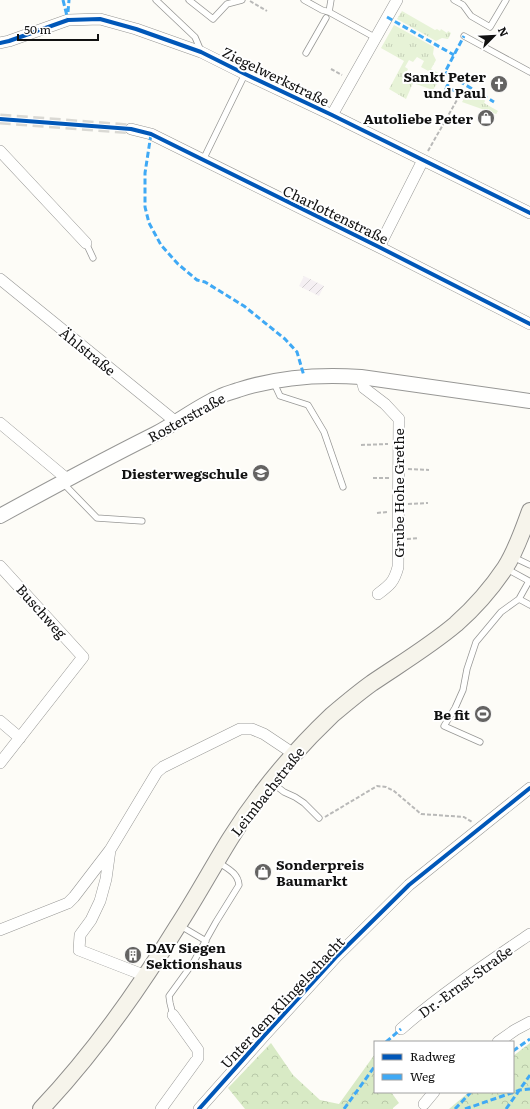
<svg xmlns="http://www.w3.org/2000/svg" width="530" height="1109" font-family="Literata,serif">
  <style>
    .industrial { fill: url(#industrial-furrows) }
    .grass { fill: url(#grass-tufts); fill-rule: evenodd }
    .forest { fill: url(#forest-crowns) }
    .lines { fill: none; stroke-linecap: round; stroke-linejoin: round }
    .minor-tunnel { stroke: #dad9d4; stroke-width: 11; stroke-dasharray: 11 5.5; stroke-linecap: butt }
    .service-casing { stroke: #979795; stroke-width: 7 }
    .minor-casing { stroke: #979795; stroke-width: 12 }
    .tertiary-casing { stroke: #979795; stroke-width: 16 }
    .secondary-casing { stroke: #8e8d8b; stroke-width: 18 }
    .path { stroke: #b9b9b8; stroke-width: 2; stroke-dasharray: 4 2; stroke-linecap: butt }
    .service { stroke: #fffffe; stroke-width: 5.5 }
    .minor { stroke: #fffffe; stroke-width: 11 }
    .tertiary { stroke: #fffffe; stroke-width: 14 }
    .secondary { stroke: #f6f4eb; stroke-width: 16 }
    .quiet { stroke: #3fa9f5; stroke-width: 3; stroke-dasharray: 6 3; stroke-linecap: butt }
    .cycleway-casing { stroke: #fff; stroke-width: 6 }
    .cycleway { stroke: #0057b8; stroke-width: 4 }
    .labels { text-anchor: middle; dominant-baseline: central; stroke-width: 4; stroke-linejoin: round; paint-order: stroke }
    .street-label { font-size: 14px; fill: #111; stroke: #fff }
    .poi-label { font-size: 14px; font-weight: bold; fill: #111; stroke: #fff; text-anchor: end }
  </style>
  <defs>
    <pattern id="industrial-furrows" width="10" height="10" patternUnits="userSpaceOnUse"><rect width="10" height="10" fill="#f5f0f3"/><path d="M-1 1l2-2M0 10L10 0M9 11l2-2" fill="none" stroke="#d1cdcf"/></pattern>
    <pattern id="grass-tufts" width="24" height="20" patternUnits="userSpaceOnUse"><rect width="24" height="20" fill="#e7f3d7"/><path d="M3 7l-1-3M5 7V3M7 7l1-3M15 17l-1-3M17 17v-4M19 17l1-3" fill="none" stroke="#c5cfb8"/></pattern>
    <pattern id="forest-crowns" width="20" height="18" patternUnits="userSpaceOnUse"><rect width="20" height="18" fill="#d8eac5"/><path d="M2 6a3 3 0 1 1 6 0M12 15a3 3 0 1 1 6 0" fill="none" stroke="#b8c8a8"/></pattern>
  </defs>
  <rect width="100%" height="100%" fill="#fdfcf7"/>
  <path class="industrial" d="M 304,276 L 324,286 L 319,296 L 299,286 Z"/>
  <path class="grass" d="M 402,11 L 435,30 L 437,29 L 440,31 L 441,29 L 447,33 L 448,31 L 451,33 L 448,39 L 442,38 L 436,41 L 397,19 Z
    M 394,25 L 434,47 L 433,54 L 436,60 L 431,69 L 442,75 L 433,90 L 413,83 L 406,99 L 389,89 L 404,61 L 381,48 ZM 417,57 L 424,61 L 421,67 L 430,72 L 424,83 L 406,73 L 408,69 L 405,67 L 409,60 L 413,62 Z
    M 469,90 L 484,99 L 485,101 L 484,103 L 498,111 L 496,114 L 462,102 Z"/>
  <path class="forest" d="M 271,1043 L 293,1075 L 320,1100 L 339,1104 L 375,1054 L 375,1092 L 391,1092 L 399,1103 L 393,1108 L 393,1109 L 245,1109 L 228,1088 Z
    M 530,1043 L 530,1109 L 449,1109 L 469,1092 L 513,1092 L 513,1056 Z"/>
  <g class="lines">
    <path class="minor-tunnel" d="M 0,119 L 131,129"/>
    <g class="service-casing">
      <path id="service" d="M 156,0 L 195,37 L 201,51
        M 189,0 L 213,19 L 227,4 L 242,0
        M 304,0 L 322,10 L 329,12 L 376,38
        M 454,0 L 463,5 L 471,16 L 490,27 L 506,0
        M 329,12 L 331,0
        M 464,36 L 530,72
        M 306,53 L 326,18
        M 203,160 L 245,74
        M 86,243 L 93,258
        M 273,381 L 280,396 L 308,405 L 324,432 L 343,487
        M 62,482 L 97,518 L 142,521
        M 513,557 L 530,565
        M 519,599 L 530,605
        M 480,742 L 444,726 L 455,708 L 463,690 L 467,669 L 476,642 L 501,612 L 519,599 L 529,581 L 507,569
        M 271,782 L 284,792 L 295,797 L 304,803 L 319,818
        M 179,925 L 206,941
        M 173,1015 L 170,1003 L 169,996 L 193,963 L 216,922 L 239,885 C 238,873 228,869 218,862"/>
    </g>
    <g class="minor-casing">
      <path id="minor" d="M 0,43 L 9,41 L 68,20 L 100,19 L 136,29 L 201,52 L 245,74 L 332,115 L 530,213
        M 332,115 L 397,0
        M 131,129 L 151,134 L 379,247 L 530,324
        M 0,151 L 86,243
        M 379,247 L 423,160
        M 0,279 L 176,422
        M 361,377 L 364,388 L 385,404 L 399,419 L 398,567 C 394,582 390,585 378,594
        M 0,423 L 67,479
        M 0,566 L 83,657 L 0,763
        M 0,721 L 20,738
        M 110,850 L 106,879 L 100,901 L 91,920 L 80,935 L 79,950 L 146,976
        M 0,930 L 68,903 L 74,897 L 110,850 L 157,772 L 163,767 L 240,729 L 252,729 L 264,734 L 294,754
        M 401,1029 C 441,994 486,964 530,934
        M 498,1042 L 515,1030 L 530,1022
        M 424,1104 L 434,1092
        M 161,1109 L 198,1058 L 198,1050 L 173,1015
        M 199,1109 L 263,1037 L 337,956 L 409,885 L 530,788"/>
    </g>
    <g class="tertiary-casing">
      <path id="tertiary" d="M 0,516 C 51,488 103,460 155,434 C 178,422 198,406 221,396 C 227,393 233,392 238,390 C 278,377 319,374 361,377 L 530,401"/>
    </g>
    <g class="secondary-casing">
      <path id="secondary" d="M 41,1109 C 94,1053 137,992 177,927 C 196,898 212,868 230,839 C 258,794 293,752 332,715 C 345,704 358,693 372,683 C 400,664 430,646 456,624 C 474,608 491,589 505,568 C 516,551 523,530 530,511"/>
    </g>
    <path class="path" d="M 250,1 L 267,11
      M 331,69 L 342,75
      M 458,80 L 459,81
      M 428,151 L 457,100
      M 361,445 L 388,444
      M 408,469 L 429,470
      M 373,478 L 389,478
      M 408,504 L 428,503
      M 377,513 L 387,512
      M 407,539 L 419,538
      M 325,817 L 377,786 L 386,787 L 394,791 L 421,814 L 464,817 L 472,822"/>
    <use href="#service" class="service"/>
    <use href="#minor" class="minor"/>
    <use href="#tertiary" class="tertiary"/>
    <use href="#secondary" class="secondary"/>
    <path class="quiet" d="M 63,0 L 68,20
      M 68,12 L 69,0
      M 387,17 L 454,55
      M 454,77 L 447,86 L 446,89 L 448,90 L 454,90 L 460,94
      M 458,80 L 445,72 L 464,36
      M 459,81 L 494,102
      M 151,134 L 145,173 L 145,207 L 149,223 L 161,245 L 178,264 L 197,280 L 205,282 L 244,306 L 285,339 L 297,352 L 304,376
      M 386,1042 L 401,1029
      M 513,1051 L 530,1039
      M 344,1109 L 375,1066
      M 455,1109 L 471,1092
      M 465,1109 L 520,1090 L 530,1089
      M 506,1109 L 530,1075"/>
    <g class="cycleway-casing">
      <path id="cycleway" d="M 0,43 L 9,41 L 68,20 L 100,19 L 136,29 L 201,52 L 245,74 L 332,115 L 530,213
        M 0,119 L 131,129 L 151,134 L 379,247 L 530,324
        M 199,1109 L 263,1037 L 337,956 L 409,885 L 530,788"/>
    </g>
    <use href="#cycleway" class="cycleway"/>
  </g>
  <defs>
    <g id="church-disc" transform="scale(0.9)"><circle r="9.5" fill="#646362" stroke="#fff"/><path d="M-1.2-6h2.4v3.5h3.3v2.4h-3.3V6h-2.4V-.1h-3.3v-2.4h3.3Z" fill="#fff"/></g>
    <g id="shop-disc" transform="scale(0.9)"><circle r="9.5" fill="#646362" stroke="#fff"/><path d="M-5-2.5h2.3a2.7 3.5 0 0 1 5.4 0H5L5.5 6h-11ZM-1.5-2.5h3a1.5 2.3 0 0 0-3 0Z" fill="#fff"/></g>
    <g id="school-disc" transform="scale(0.9)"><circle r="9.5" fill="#646362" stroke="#fff"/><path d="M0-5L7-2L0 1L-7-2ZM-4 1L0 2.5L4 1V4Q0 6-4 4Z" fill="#fff"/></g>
    <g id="stadium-disc" transform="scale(0.9)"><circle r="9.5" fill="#646362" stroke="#fff"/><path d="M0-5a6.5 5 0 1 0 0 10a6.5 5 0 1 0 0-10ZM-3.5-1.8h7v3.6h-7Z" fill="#fff"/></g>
    <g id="building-disc" transform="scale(0.9)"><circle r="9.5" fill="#646362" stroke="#fff"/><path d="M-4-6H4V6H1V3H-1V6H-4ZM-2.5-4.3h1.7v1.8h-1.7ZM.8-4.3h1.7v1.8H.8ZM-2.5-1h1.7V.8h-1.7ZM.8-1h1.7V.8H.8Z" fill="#fff"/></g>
  </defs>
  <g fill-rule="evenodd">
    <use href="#church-disc" x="499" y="84"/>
    <use href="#shop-disc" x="486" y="118"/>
    <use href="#school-disc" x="261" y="473"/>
    <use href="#stadium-disc" x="483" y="714"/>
    <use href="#shop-disc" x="263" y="872"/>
    <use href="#building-disc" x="133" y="955"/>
  </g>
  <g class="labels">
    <g class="street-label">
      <text transform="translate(276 76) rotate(26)">Ziegelwerkstraße</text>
      <text transform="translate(336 214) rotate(26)">Charlottenstraße</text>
      <text transform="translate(88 351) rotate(39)">Ählstraße</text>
      <text transform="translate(186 417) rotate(-29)">Rosterstraße</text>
      <text transform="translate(398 493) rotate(-90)">Grube Hohe Grethe</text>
      <text transform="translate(42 611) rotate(48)">Buschweg</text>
      <text transform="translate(267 791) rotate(-52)">Leimbachstraße</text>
      <text transform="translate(465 981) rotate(-36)">Dr.-Ernst-Straße</text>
      <text transform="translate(282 1002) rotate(-47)">Unter dem Klingelschacht</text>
    </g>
    <g class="poi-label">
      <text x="486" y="76">Sankt Peter<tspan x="486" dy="16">und Paul</tspan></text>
      <text x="473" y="118">Autoliebe Peter</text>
      <text x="248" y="473">Diesterwegschule</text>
      <text x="470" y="714">Be fit</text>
      <text x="276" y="864" text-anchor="start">Sonderpreis<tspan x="276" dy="16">Baumarkt</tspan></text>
      <text x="146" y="947" text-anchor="start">DAV Siegen<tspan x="146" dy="16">Sektionshaus</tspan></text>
    </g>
  </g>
  <rect x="374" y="1041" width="140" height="52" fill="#ffffff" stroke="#a0a0a0"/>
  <rect x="382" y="1054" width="20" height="6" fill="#0057b8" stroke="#a0a0a0"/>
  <text x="410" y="1061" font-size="12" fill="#111111">Radweg</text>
  <rect x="382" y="1074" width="20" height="6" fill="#3fa9f5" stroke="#a0a0a0"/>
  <text x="410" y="1081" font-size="12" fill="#111111">Weg</text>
  <g transform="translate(494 36) rotate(66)" stroke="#ffffff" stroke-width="3" paint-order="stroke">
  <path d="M0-3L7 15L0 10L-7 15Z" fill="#111111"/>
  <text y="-6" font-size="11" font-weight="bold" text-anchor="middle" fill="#111111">N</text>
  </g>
  <path d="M18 34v6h80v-6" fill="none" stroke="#111111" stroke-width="2"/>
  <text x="24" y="34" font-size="12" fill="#111111" stroke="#ffffff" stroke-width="3" paint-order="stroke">50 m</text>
</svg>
